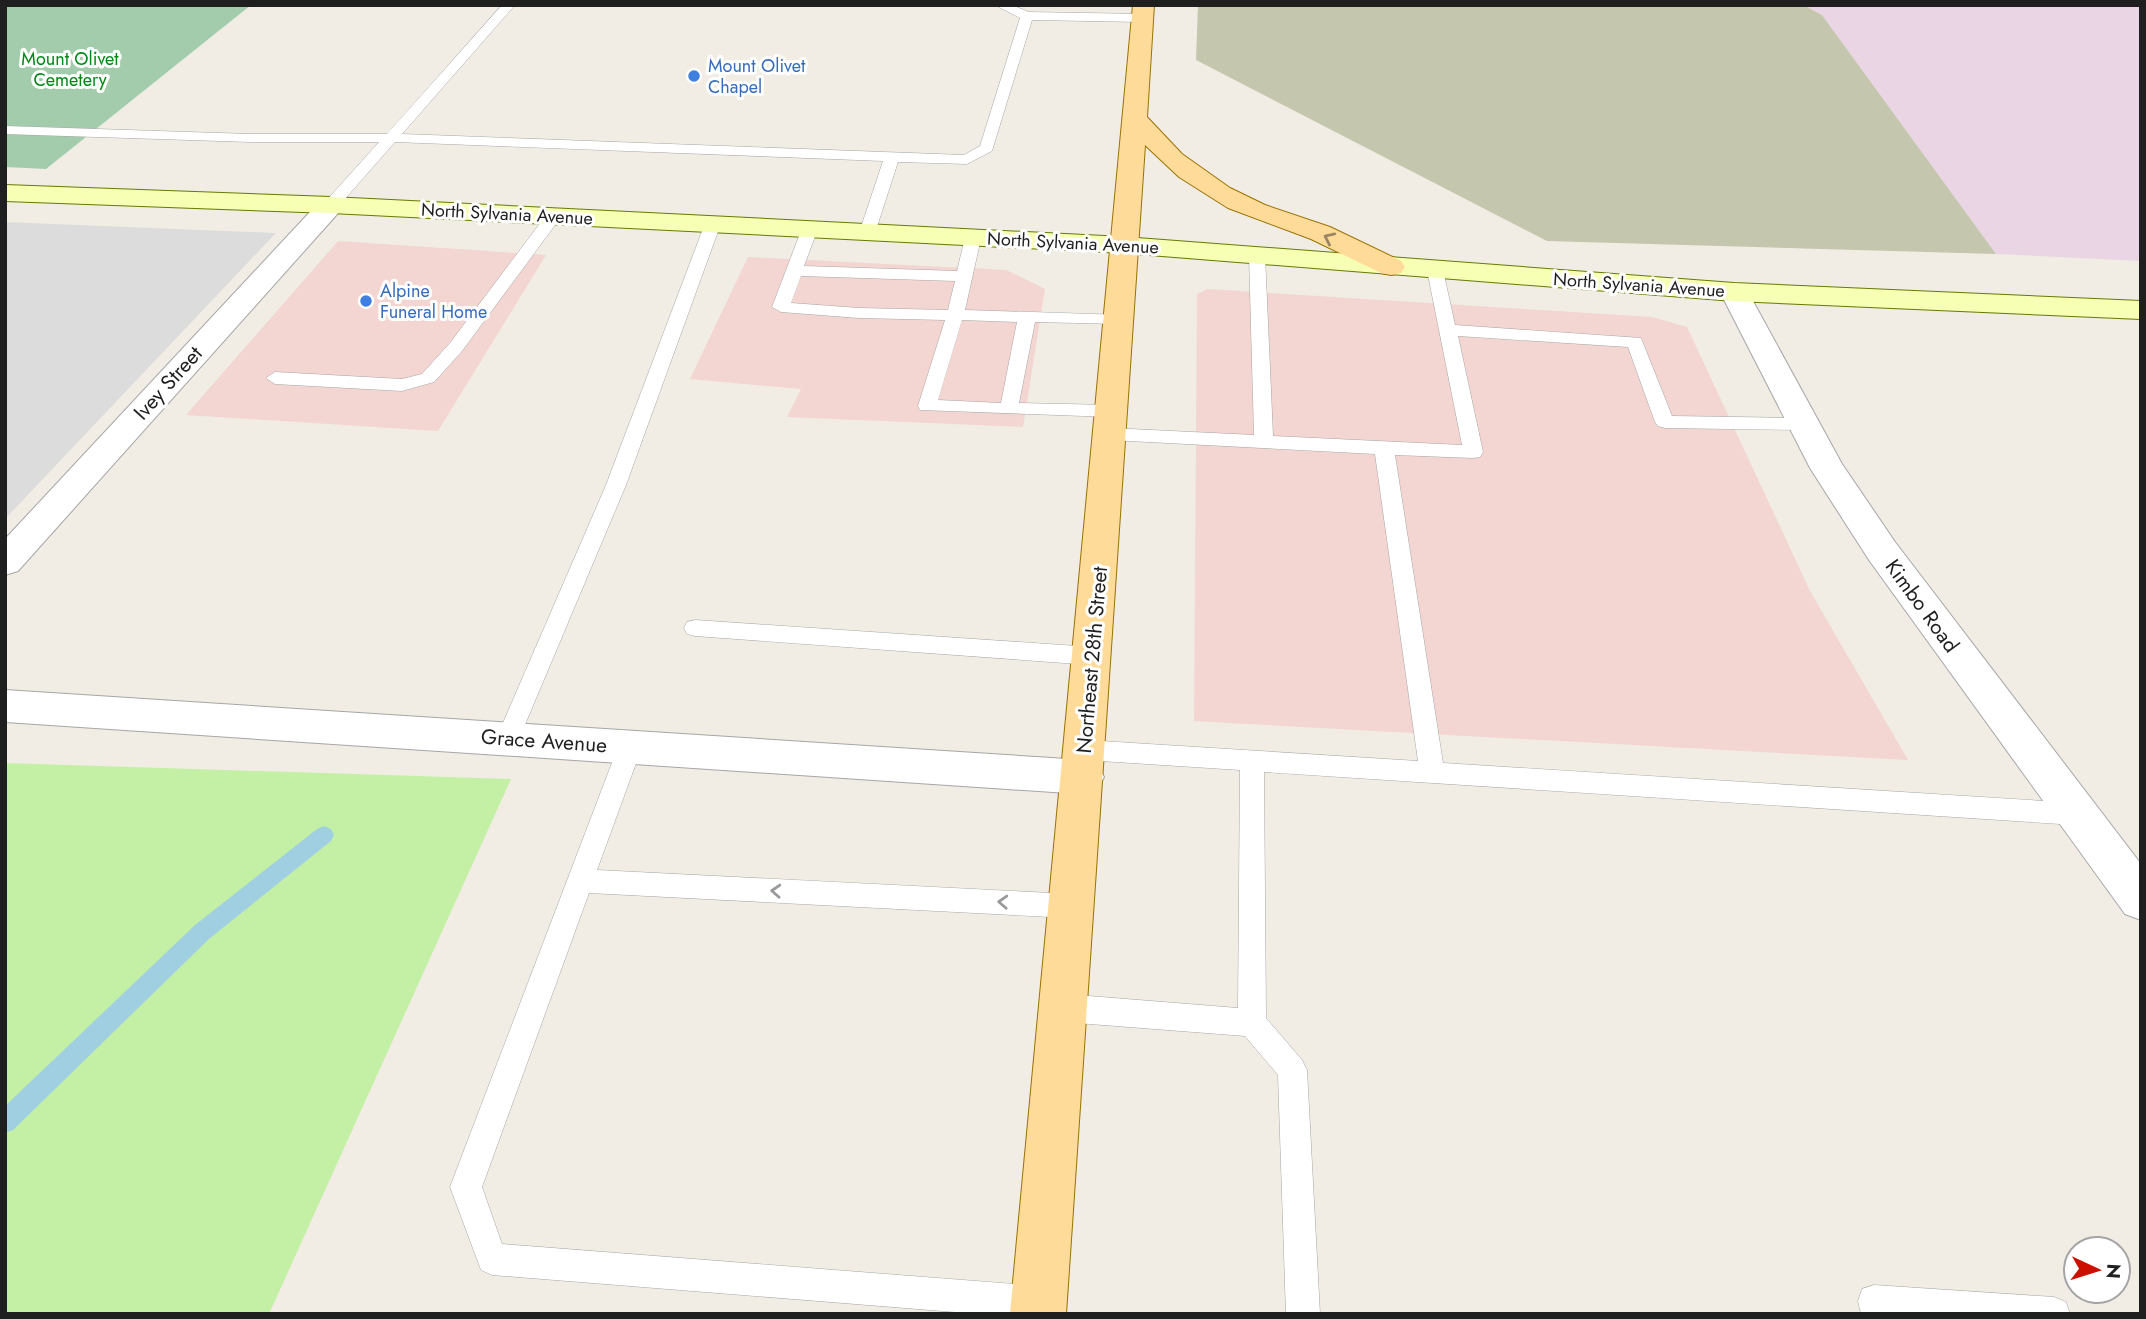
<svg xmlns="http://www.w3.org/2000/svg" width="2146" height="1319" font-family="Jost,sans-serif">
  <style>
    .residential { fill: #dddcdc }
    .commercial { fill: #f3d5d1 }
    .industrial { fill: #ead5e5 }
    .construction { fill: #c4c6ae }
    .grass { fill: #c4f0a5 }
    .cemetery { fill: #a3ccac }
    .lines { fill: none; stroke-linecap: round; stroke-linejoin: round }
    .stream { fill: #a0cfe2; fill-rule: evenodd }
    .service-casing { stroke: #a6a6a6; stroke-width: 1 }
    .minor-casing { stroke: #a6a6a6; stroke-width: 2 }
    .secondary-casing { stroke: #657b00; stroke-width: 2 }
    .primary-casing { stroke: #997200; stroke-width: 2 }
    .service { fill: #fff; fill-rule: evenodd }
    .minor { fill: #fff; fill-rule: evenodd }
    .secondary { fill: #f6ffb3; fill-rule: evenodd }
    .primary { fill: #ffdb9a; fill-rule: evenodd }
    .oneway { stroke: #9a8663 }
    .oneway2 { stroke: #9a9a9a }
    .shop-dot { fill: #3f7fe0; stroke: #fff; stroke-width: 2.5 }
    .labels { text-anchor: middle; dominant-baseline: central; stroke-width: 6; stroke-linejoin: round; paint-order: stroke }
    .far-park-label { font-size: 18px; fill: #018916; stroke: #fff }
    .far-shop-label { font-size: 18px; fill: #366cbe; stroke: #fff; text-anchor: start }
    .far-street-label { font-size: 18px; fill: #1f1f1f; stroke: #fff }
    .street-label { font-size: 21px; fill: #1f1f1f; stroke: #fff }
  </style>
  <rect width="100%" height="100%" fill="#f1ede4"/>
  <path class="residential" d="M 5,222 L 276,233 L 5,519 Z"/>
  <path class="commercial" d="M 338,241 L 546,255 L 438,431 L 186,415 Z
    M 748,257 L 1006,270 L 1045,289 L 1023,427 L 787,417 L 801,389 L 690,379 Z
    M 1208,289 L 1652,317 L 1687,327 L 1810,591 L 1908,760 L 1194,721 L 1197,294 Z"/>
  <path class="industrial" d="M 1803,5 L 2141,5 L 2141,261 L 1996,254 L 1822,15 Z"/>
  <path class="construction" d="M 1198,5 L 1803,5 L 1822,15 L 1996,254 L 1547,241 L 1196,60 Z"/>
  <path class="grass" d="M 5,763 L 511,779 L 269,1314 L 5,1314 Z"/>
  <path class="cemetery" d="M 5,5 L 251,5 L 46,169 L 5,167 Z"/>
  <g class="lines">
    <path class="stream" d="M 324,826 L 331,829 L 334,835 L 331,841 L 209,939 L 13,1130 L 5,1133 L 5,1106 L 195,925 L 317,829 Z"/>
    <g class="service-casing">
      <path id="service" d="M 502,5 L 515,5 L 402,134 L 964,155 L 980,146 L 1020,18 L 995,5 L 1012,5 L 1029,12 L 1143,14 L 1149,18 L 1143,22 L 1032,20 L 992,151 L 967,164 L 898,162 L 875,233 L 867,238 L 859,233 L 883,161 L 395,142 L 337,208 L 325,208 L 323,205 L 325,202 L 379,142 L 250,142 L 5,134 L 5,126 L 250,134 L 387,134 Z
        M 553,212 L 561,217 L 462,351 L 434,382 L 402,391 L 275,384 L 266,378 L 275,372 L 402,379 L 422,374 L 450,343 L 547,214 Z
        M 712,221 L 720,226 L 626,485 L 516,746 L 508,749 L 500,746 L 496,739 L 606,485 L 704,226 Z
        M 809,226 L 817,231 L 804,266 L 957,271 L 965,238 L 973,233 L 981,238 L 965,310 L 1125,315 L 1128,319 L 1119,324 L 1035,322 L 1019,403 L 1111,405 L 1118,407 L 1120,411 L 1118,415 L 1111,417 L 920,410 L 918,406 L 945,320 L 859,318 L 781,312 L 772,307 L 801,231 ZM 801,276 L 955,281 L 948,310 L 859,308 L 791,303 ZM 962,320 L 1017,322 L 1001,403 L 938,400 Z
        M 1257,250 L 1265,255 L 1273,436 L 1462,445 L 1427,270 L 1435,265 L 1443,270 L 1455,325 L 1641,338 L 1672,416 L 1802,418 L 1809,420 L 1812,424 L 1809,428 L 1802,430 L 1665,428 L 1658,426 L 1655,422 L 1628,347 L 1458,336 L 1483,452 L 1480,457 L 1473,458 L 1395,455 L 1443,763 L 2076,803 L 2085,806 L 2089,814 L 2085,822 L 2076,825 L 1264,772 L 1266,1018 L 1302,1060 L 1307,1070 L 1320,1314 L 1286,1314 L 1278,1075 L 1245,1036 L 1064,1022 L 1054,1018 L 1050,1008 L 1054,998 L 1064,994 L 1238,1008 L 1240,770 L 1085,760 L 1076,757 L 1073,750 L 1076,743 L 1085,740 L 1418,761 L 1375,454 L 1110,440 L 1103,438 L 1100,434 L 1103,430 L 1110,428 L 1254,435 L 1249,255 Z
        M 695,620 L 1092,647 L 1100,650 L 1103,656 L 1100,662 L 1092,665 L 695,636 L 687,634 L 684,628 L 687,622 Z
        M 630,737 L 639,740 L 642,747 L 597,870 L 1071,894 L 1080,897 L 1084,906 L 1080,915 L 1071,918 L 589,893 L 482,1187 L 502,1244 L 1039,1286 L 1051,1290 L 1055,1302 L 1051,1314 L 980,1314 L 492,1275 L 481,1270 L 450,1187 L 618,747 L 621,740 Z
        M 1874,1285 L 2054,1297 L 2066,1302 L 2070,1314 L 1861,1314 L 1858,1301 L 1862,1289 Z"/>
    </g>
    <g class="minor-casing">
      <path id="minor" d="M 331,197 L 340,199 L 344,205 L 340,211 L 18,571 L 5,575 L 5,539 L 322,199 Z
        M 1734,283 L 1744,286 L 1748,292 L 1842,464 L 1895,542 L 2141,864 L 2141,920 L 2125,914 L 1869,560 L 1810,468 L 1720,292 L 1724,286 Z
        M 5,690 L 1083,760 L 1098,765 L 1104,777 L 1098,789 L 1083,794 L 5,722 Z"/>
    </g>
    <g class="secondary-casing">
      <path id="secondary" d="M 5,185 L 331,197 L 1124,237 L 1734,283 L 2141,301 L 2141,319 L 1734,301 L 1124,253 L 331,213 L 5,201 Z"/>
    </g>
    <g class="primary-casing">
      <path id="primary" d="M 1133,5 L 1154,5 L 1147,117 L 1182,154 L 1230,188 L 1265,205 L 1330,227 L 1401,261 L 1405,267 L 1401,273 L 1391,275 L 1381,273 L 1311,239 L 1228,208 L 1179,177 L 1145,145 L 1066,1314 L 1010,1314 Z"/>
    </g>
    <use href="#service" class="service"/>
    <use href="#minor" class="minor"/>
    <use href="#secondary" class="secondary"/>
    <use href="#primary" class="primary"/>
  </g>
  <defs><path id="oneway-chevron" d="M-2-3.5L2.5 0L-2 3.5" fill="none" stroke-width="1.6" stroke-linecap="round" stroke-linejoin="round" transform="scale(1.75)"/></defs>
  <use class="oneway" href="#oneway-chevron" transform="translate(1329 238) rotate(-155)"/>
  <g class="oneway2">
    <use href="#oneway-chevron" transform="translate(776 891) rotate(-177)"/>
    <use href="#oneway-chevron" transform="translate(1003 902) rotate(-177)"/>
  </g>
  <g class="shop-dot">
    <circle cx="694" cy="76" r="7"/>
    <circle cx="366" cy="301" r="7"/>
  </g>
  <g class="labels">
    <g class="far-park-label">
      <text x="70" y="59">Mount Olivet<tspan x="70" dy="21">Cemetery</tspan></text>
    </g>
    <g class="far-shop-label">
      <text x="708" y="66">Mount Olivet<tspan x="708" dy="21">Chapel</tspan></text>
      <text x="380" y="291">Alpine<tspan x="380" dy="21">Funeral Home</tspan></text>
    </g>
    <g class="far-street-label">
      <text transform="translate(507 214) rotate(3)">North Sylvania Avenue</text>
      <text transform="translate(1073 243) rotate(3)">North Sylvania Avenue</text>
      <text transform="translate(1639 285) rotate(4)">North Sylvania Avenue</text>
    </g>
    <g class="street-label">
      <text transform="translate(168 383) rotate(-48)">Ivey Street</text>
      <text transform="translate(1922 606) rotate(54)">Kimbo Road</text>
      <text transform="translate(1092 660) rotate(-85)">Northeast 28th Street</text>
      <text transform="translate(544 741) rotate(4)">Grace Avenue</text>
    </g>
  </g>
  <rect width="2146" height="1319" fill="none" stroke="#1f1f1f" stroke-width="14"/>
  <g transform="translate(2097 1270) rotate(94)"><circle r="33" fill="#ffffff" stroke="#a5a5a5" stroke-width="2"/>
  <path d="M0-5L12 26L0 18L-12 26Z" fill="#cd0f00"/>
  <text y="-10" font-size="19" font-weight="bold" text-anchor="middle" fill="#1f1f1f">N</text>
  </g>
</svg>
